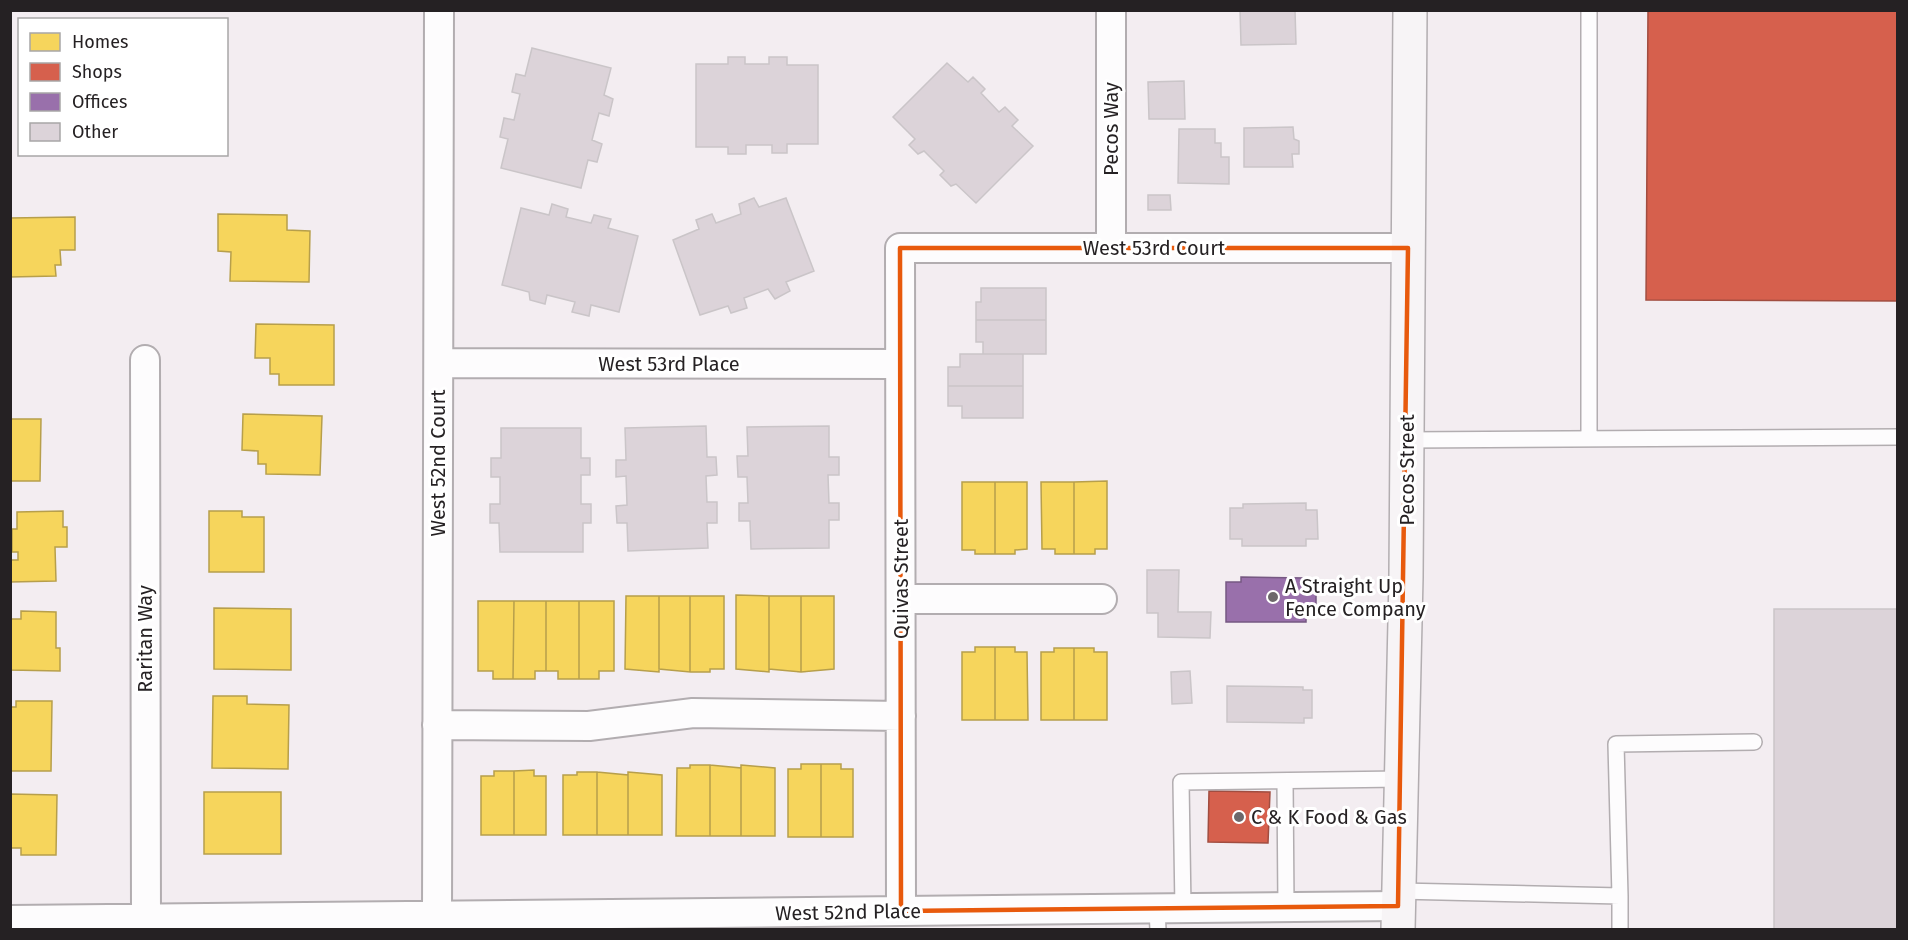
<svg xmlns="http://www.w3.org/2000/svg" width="1908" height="940" font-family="'Fira Sans',sans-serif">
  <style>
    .homes { fill: #f6d55c; stroke: #b79f4b; stroke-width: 1.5 }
    .shops { fill: #d6604d; stroke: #a14d40; stroke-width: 1.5 }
    .offices { fill: #9970ab; stroke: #765882; stroke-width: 1.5 }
    .building { fill: #dcd3d9; stroke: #cac5c8; stroke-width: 1.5 }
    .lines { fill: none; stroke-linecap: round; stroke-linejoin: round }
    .lane-casing { stroke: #b2adb0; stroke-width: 18 }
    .street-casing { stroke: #b2adb0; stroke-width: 32 }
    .secondary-casing { stroke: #b2adb0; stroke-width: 36 }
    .lane { stroke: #fdfcfd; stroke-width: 15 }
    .street { stroke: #fdfcfd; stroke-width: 28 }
    .secondary { stroke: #f7f4f6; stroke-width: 33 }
    .marked { fill: none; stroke: #e8590c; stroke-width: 4.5; stroke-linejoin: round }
    .poi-dot { fill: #6d686b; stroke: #fff; stroke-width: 2 }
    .labels { text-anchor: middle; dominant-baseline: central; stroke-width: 6; stroke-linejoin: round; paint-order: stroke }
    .street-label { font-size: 20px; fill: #252123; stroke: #fff }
    .poi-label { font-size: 20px; fill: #252123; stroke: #fff; text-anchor: start }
  </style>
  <rect width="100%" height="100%" fill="#f3edf1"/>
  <path class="homes" d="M 218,214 L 287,215 L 287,230 L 310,231 L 309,282 L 230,281 L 231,252 L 218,251 Z
    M 75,217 L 75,250 L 60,250 L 61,265 L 55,265 L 56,276 L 10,277 L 10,218 Z
    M 256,324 L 334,325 L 334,385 L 279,385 L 279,374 L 270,374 L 270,358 L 255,358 Z
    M 243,414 L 322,416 L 320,475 L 266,474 L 266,464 L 258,464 L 258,451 L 242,450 Z
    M 10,419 L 41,419 L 40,481 L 10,481 Z
    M 1107,481 L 1107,549 L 1095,549 L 1095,554 L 1074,554 L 1074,482 Z
    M 962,482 L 995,482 L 995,554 L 975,554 L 975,550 L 962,550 Z
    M 995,482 L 1027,482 L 1027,549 L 1015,550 L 1015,554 L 995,554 Z
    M 1041,482 L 1074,482 L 1074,554 L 1055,554 L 1055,549 L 1042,549 Z
    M 63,511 L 63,527 L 67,527 L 67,547 L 55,547 L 56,581 L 10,582 L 10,560 L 18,560 L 18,552 L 12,552 L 12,529 L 17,529 L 17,512 Z
    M 209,511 L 242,511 L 242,517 L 264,517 L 264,572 L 209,572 Z
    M 736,595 L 769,596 L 769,672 L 736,669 Z
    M 626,596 L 659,596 L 659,672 L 625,669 Z
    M 659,596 L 690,596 L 690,672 L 659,669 Z
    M 690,596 L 724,596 L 724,669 L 710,669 L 710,672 L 690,672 Z
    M 769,596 L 801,596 L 801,672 L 769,669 Z
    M 801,596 L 834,596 L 834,669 L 801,672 Z
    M 478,601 L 514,601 L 513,679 L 493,679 L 493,671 L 478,671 Z
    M 514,601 L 546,601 L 546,671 L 535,671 L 535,679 L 513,679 Z
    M 546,601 L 579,601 L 579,679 L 558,679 L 558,671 L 546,671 Z
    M 579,601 L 614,601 L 614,671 L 599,671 L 599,679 L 579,679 Z
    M 214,608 L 291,609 L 291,670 L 214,669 Z
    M 21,611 L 56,612 L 56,648 L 60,648 L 60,671 L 10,670 L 10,619 L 21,619 Z
    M 975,647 L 995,647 L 995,720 L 962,720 L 962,652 L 975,652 Z
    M 995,647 L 1015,647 L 1015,652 L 1027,652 L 1028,720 L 995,720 Z
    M 1054,648 L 1074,648 L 1074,720 L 1041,720 L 1041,652 L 1054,652 Z
    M 1074,648 L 1094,648 L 1094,652 L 1107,652 L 1107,720 L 1074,720 Z
    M 213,696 L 247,696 L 247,704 L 289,705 L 288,769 L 212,768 Z
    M 16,701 L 52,701 L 51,771 L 10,771 L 10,707 L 16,707 Z
    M 801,764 L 821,764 L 821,837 L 788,837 L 788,769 L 801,769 Z
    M 821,764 L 841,764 L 841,769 L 853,769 L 853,837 L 821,837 Z
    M 690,765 L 710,765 L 710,836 L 676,836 L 677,768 L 690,768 Z
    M 710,765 L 741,768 L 741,836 L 710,836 Z
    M 741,765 L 775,768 L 775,836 L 741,836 Z
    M 534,770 L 534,776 L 546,776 L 546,835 L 514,835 L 514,771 Z
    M 494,771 L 514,771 L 514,835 L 481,835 L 481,776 L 494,776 Z
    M 577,772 L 597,772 L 597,835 L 563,835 L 563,775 L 577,775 Z
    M 597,772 L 628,775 L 628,835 L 597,835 Z
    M 628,772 L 662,775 L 662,835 L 628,835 Z
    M 204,792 L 281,792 L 281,854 L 204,854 Z
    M 10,794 L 57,795 L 56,855 L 21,855 L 21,848 L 10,848 Z"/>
  <path class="shops" d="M 1648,10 L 1898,10 L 1898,301 L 1646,300 Z
    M 1209,791 L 1270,792 L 1268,843 L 1208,842 Z"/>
  <path class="offices" d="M 1241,577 L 1305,578 L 1305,584 L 1316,584 L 1316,614 L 1306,614 L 1306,622 L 1226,622 L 1226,582 L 1241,582 Z"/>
  <path class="building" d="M 1240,10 L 1295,10 L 1296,44 L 1241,45 Z
    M 532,48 L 611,68 L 604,95 L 613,99 L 609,116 L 599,113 L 592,140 L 602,144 L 597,162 L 588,160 L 581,188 L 501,168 L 508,139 L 500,137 L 504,118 L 514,120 L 520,94 L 512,92 L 516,74 L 525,76 Z
    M 728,57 L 745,57 L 745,64 L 769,64 L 769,57 L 787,57 L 787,65 L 818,65 L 818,144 L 787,144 L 787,153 L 772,153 L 772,145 L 746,145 L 746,154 L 728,154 L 728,147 L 696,147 L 696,64 L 728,64 Z
    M 947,63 L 968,82 L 973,77 L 985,89 L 981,93 L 999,112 L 1005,107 L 1018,120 L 1012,126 L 1033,146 L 976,203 L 956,184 L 951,186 L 940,175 L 944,171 L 924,151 L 918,154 L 909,145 L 915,139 L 893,117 Z
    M 1184,81 L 1185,119 L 1149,119 L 1148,82 Z
    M 1293,127 L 1294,139 L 1299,141 L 1299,154 L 1292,154 L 1293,167 L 1244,167 L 1244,128 Z
    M 1179,129 L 1215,129 L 1215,143 L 1221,143 L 1221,157 L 1229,157 L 1229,184 L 1178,183 Z
    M 1148,195 L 1170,195 L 1171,210 L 1148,210 Z
    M 754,198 L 759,207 L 786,198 L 814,271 L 786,282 L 790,291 L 775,299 L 768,289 L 744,298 L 747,308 L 731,313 L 728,306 L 700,315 L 673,240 L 699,229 L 696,220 L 712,214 L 716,223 L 741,214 L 739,204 Z
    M 552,204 L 568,209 L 566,217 L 591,223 L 594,215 L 611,219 L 608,228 L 638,236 L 619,312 L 591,305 L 589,316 L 572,312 L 575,302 L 547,295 L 545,304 L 530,300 L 529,292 L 502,285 L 521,208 L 549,215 Z
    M 981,288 L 1046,288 L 1046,320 L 976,320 L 976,302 L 981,302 Z
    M 976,320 L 1046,320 L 1046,354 L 983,354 L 983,342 L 976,342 Z
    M 960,354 L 1023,354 L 1023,386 L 948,386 L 948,367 L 960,367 Z
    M 948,386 L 1023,386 L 1023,418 L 962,418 L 962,406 L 948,406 Z
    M 706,426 L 707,457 L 716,457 L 717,475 L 706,476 L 707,502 L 717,502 L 717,523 L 707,523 L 708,548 L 628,551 L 627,523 L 617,523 L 616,506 L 627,505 L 626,476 L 616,477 L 616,460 L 626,460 L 625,428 Z
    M 829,426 L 829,457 L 839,457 L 839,475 L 828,475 L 829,503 L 839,503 L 839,520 L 829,520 L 829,548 L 751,549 L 750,521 L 739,521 L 739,503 L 748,503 L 747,477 L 738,477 L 737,456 L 748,456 L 747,427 Z
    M 501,428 L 581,428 L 581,458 L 590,458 L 590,475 L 581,475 L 581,504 L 591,504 L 591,523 L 583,523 L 583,552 L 500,552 L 499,523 L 490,523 L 490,504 L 500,504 L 500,477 L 491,477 L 491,458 L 501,458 Z
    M 1306,503 L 1306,510 L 1317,510 L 1318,539 L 1306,539 L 1306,546 L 1242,546 L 1242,539 L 1230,539 L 1230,508 L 1243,508 L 1243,504 Z
    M 1147,570 L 1179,570 L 1178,612 L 1211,612 L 1210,638 L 1158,637 L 1158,613 L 1147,613 Z
    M 1774,609 L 1898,609 L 1898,930 L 1774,930 Z
    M 1190,671 L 1192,703 L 1172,704 L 1171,672 Z
    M 1227,686 L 1303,687 L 1303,690 L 1312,690 L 1312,718 L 1304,718 L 1304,723 L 1227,722 Z"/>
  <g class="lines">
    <g class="lane-casing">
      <path id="lane" d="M 1589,10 L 1589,439
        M 1407,440 L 1898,437
        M 1285,781 L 1286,907
        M 1399,891 L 1620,896 L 1620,930
        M 1620,896 L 1616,744 L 1754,742
        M 1157,909 L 1158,930
        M 1183,909 L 1181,782 L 1401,779"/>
    </g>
    <g class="street-casing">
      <path id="street" d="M 1111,10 L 1111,248
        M 145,360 L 146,919
        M 439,363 L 900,364
        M 901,599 L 1102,599
        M 437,725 L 589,726 L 693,713 L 901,716
        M 901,911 L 900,248 L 1408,248
        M 437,916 L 439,10
        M 10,920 L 1398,906"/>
    </g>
    <g class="secondary-casing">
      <path id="secondary" d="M 1398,930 L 1406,577 L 1410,10"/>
    </g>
    <use href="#lane" class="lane"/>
    <use href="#street" class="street"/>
    <use href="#secondary" class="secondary"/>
  </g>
  <path class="marked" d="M 900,248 L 1408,248 L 1398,906 L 901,911 Z"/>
  <g class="poi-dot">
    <circle cx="1273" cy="597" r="6"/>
    <circle cx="1239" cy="817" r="6"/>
  </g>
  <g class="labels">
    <g class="street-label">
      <text transform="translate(1111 129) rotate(-90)">Pecos Way</text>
      <text x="1154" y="248">West 53rd Court</text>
      <text x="669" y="364">West 53rd Place</text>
      <text transform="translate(438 463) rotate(-90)">West 52nd Court</text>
      <text transform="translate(1407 470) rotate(-90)">Pecos Street</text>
      <text transform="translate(901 579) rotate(-90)">Quivas Street</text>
      <text transform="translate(145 639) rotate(-90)">Raritan Way</text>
      <text transform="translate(848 912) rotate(-1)">West 52nd Place</text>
    </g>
    <g class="poi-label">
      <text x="1285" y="586">A Straight Up<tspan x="1285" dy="23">Fence Company</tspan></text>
      <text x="1251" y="817">C &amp; K Food &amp; Gas</text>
    </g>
  </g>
  <rect width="1908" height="940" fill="none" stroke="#252123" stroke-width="24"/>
  <rect x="18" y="18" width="210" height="138" fill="#ffffff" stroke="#a8a6a7" stroke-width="1.5"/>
  <rect x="30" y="33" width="30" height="18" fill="#f6d55c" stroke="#a8a6a7" stroke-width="1.5"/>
  <text x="72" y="48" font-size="18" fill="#252123">Homes</text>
  <rect x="30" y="63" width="30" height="18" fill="#d6604d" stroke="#a8a6a7" stroke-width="1.5"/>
  <text x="72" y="78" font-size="18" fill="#252123">Shops</text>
  <rect x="30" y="93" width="30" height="18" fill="#9970ab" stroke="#a8a6a7" stroke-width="1.5"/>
  <text x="72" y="108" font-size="18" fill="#252123">Offices</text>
  <rect x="30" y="123" width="30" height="18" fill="#dcd3d9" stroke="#a8a6a7" stroke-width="1.5"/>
  <text x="72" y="138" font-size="18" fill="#252123">Other</text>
</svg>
